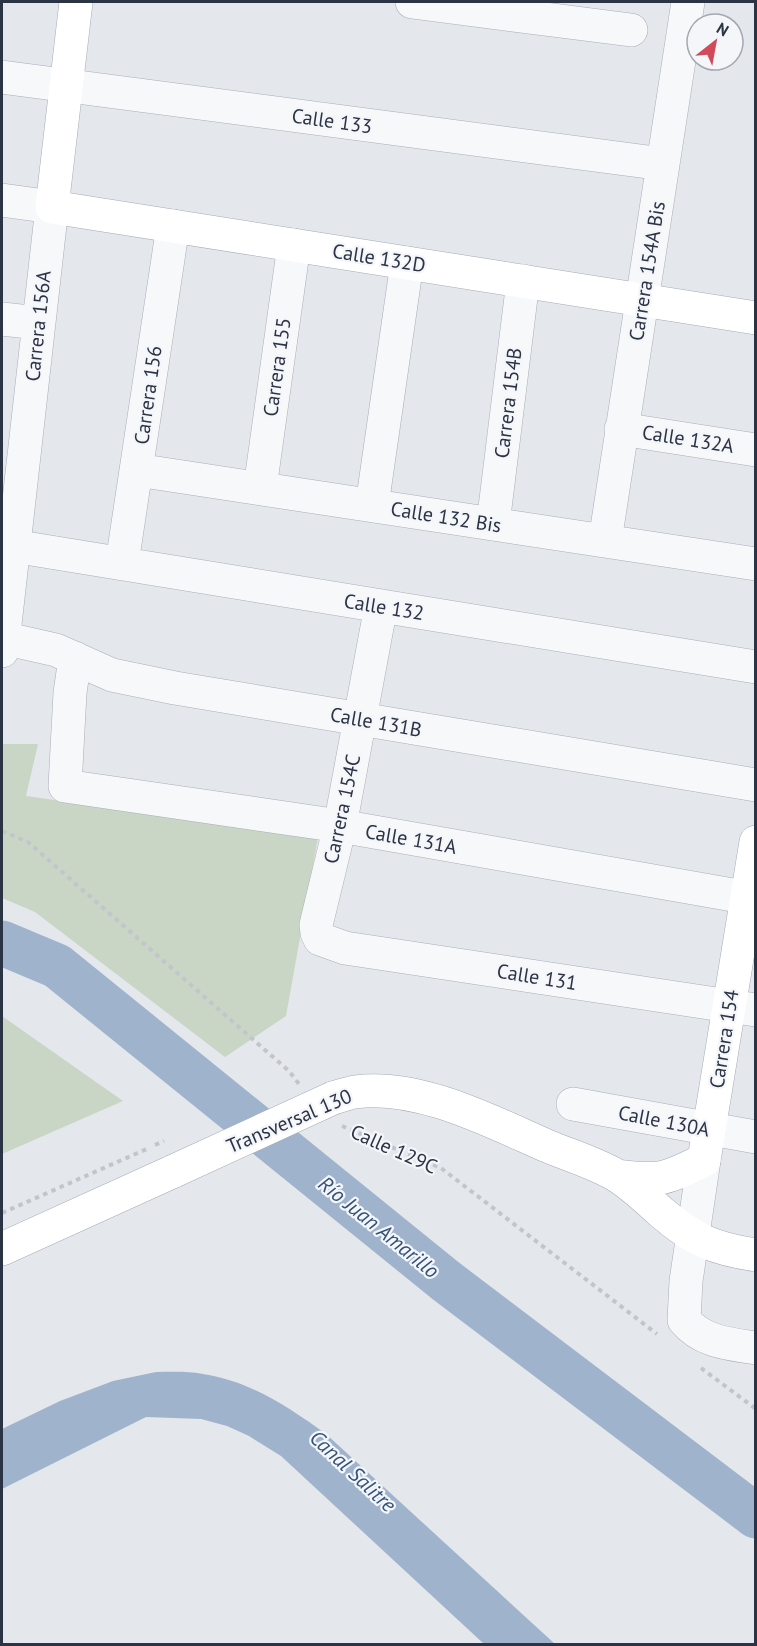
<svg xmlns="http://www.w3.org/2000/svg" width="757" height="1646" font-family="'PT Sans',sans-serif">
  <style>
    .green { fill: #c9d6c5 }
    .water { fill: #9fb4cc }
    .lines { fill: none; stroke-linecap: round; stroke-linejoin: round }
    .river { stroke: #9fb4cc; stroke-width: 45 }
    .minor-casing { stroke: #a9aeb7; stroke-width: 34 }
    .major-casing { stroke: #a3abb8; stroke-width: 34 }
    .path { stroke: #c2c5cb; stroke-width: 4; stroke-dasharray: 4.5 4.5; stroke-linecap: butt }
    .minor { stroke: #f7f8fa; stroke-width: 33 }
    .major { stroke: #fff; stroke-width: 33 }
    .major-bridge-casing { stroke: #a3abb8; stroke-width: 34; stroke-linecap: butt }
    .path-bridge { stroke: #c2c5cb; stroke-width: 4; stroke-dasharray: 4.5 4.5; stroke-linecap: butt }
    .major-bridge { stroke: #fff; stroke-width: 33 }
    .labels { text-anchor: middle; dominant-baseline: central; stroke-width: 4.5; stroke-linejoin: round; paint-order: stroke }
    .street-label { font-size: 20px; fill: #2b3445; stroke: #f4f6f9 }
    .water-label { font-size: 21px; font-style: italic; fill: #34527a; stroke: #f4f6f9 }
  </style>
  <rect width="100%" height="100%" fill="#e4e7ec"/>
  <path class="green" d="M 2,744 L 38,744 L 26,796 L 318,837 L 286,1016 L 225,1057 L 35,912 L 2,898 Z
    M 2,1016 L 123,1101 L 2,1154 Z"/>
  <path class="water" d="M 156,1372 C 171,1372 188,1371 203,1374 C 250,1381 288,1407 326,1434 L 555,1644 L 484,1644 L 281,1456 L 249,1436 L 227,1426 L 201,1419 L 146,1417 L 2,1489 L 2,1429 L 60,1401 L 113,1381 Z"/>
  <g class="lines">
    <path class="river" d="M 2,943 L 57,966 L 446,1281 L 756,1516"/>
    <g class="minor-casing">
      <path id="minor" d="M 412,2 L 631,30
        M 2,77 L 663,164
        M 2,200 L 52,207 L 2,651
        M 2,319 L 38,323
        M 621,429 L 756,450
        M 137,470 L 756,564
        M 260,488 L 294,245
        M 372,505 L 407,263
        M 493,524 L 523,281
        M 605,541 L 688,2
        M 13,546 L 756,667
        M 122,563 L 173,226
        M 381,606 L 340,826 L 316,925 L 317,933 L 320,939 L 345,948 L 756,1010
        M 3,638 L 56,650 L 112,675 L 175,688 L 756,785
        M 75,658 L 70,693 L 65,786 L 340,826 L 756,899
        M 573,1104 L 756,1137
        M 704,1160 L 686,1281 L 684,1320 C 702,1342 729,1344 756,1348"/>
    </g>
    <g class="major-casing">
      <path id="major" d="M 76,2 L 52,207 L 756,318
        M 333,1098 C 341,1096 348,1093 355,1092 C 418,1083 492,1122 547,1146 C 571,1156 598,1164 619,1177 C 634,1187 648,1200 661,1212 C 693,1240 715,1249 756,1255
        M 617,1176 C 660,1182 666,1179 704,1160 L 756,842
        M 2,1249 L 174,1171"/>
    </g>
    <path class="path" d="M 2,831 L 28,842 L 289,1071 L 299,1084
      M 342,1126 L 441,1168 L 657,1334
      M 2,1213 L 149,1148
      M 701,1368 L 756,1409"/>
    <use href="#minor" class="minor"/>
    <use href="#major" class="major"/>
    <g class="major-bridge-casing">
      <path id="major-bridge" d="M 174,1171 L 333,1098"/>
    </g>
    <path class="path-bridge" d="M 155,1145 L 164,1141"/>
    <use href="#major-bridge" class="major-bridge"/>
  </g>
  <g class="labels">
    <g class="street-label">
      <text transform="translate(332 121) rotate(8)">Calle 133</text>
      <text transform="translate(379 258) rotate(9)">Calle 132D</text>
      <text transform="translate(647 271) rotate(-81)">Carrera 154A Bis</text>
      <text transform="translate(38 326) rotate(-84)">Carrera 156A</text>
      <text transform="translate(277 367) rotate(-82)">Carrera 155</text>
      <text transform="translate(148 395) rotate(-82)">Carrera 156</text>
      <text transform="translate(508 403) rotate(-83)">Carrera 154B</text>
      <text transform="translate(688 439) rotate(9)">Calle 132A</text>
      <text transform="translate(446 517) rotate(9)">Calle 132 Bis</text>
      <text transform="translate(384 607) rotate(9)">Calle 132</text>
      <text transform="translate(376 722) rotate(10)">Calle 131B</text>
      <text transform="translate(342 809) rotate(-78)">Carrera 154C</text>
      <text transform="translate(411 839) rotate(10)">Calle 131A</text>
      <text transform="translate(537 977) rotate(9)">Calle 131</text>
      <text transform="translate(724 1039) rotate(-81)">Carrera 154</text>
      <text transform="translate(289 1121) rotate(-23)">Transversal 130</text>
      <text transform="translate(664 1121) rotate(11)">Calle 130A</text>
      <text transform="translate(394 1149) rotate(24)">Calle 129C</text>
    </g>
    <g class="water-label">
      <text transform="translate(379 1227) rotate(39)">Río Juan Amarillo</text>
      <text transform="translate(353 1471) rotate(43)">Canal Salitre</text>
    </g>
  </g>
  <rect width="757" height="1646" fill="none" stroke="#2b3445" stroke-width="6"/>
  <g transform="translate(715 42) rotate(31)"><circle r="28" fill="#f4f6f9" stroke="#a4a8b1" stroke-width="1.5"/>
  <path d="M0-4.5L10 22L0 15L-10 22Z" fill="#d1495b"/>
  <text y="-9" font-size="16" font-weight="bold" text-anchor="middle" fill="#2b3445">N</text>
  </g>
</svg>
